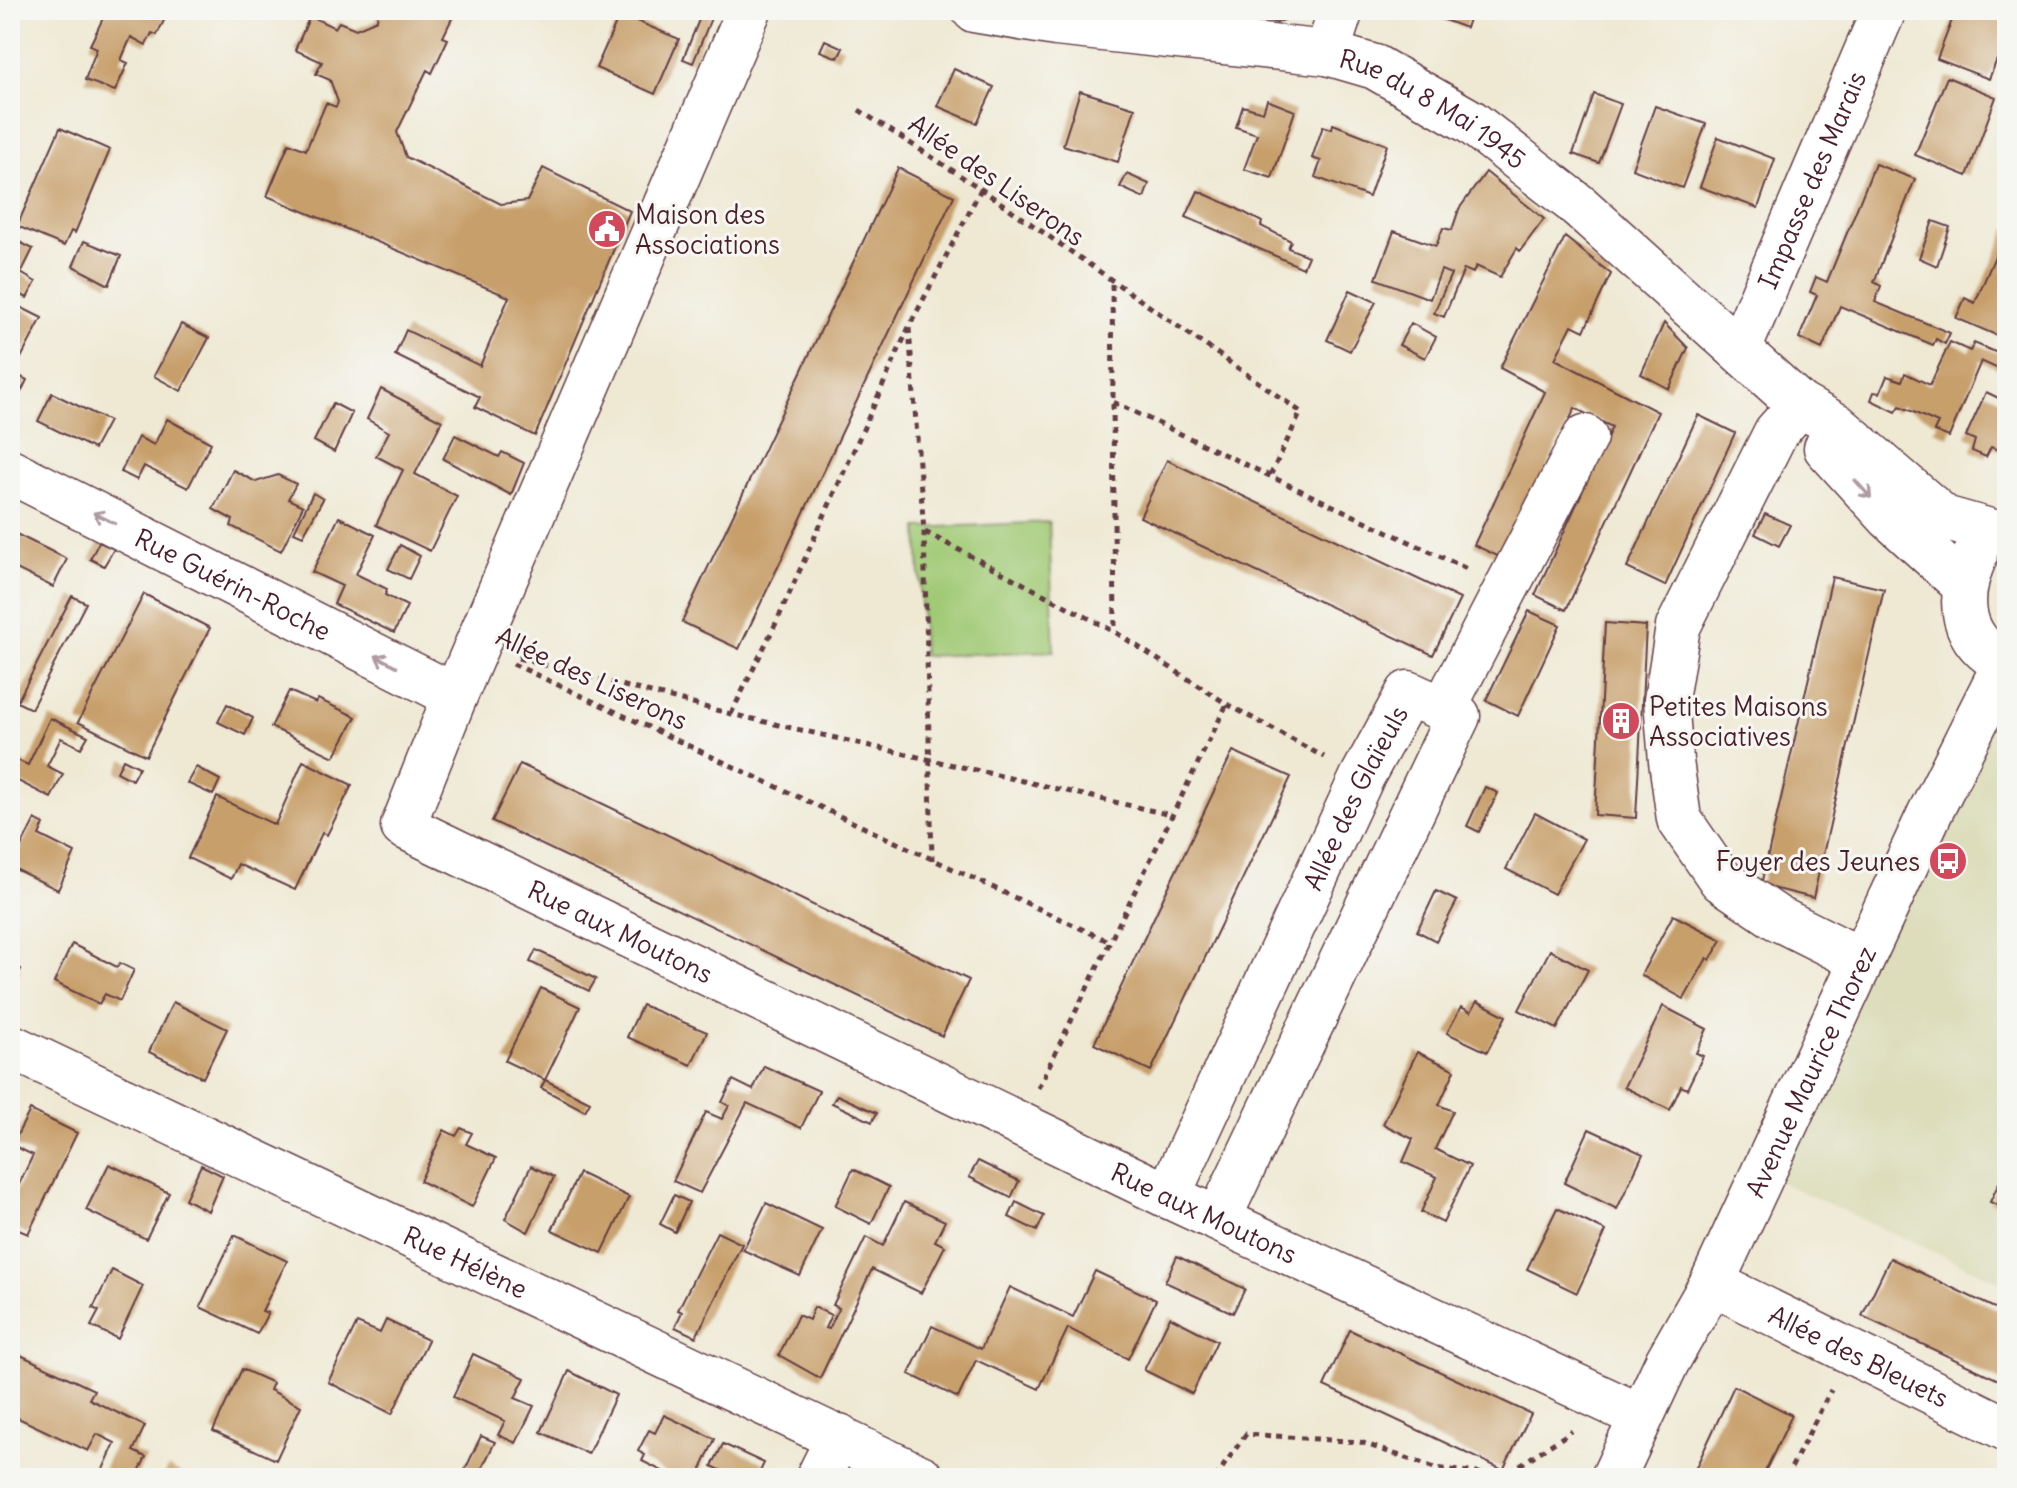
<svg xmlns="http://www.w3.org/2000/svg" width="2017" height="1488" font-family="Delius,sans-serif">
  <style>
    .built { fill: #ddddbc }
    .green { fill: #a1ca76; stroke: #767450; stroke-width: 2 }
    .building { fill: #c79f6a }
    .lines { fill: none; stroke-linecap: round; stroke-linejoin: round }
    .minor-casing { stroke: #633d44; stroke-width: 47 }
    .path { stroke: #633d44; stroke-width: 5; stroke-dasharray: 6 6; stroke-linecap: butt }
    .minor { stroke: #fff; stroke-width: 44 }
    .oneway { stroke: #ae9aa0 }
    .labels { text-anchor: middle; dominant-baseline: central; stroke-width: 6; stroke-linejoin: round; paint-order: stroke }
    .street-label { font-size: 26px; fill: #4a1f2b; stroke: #f6f6f2 }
    .poi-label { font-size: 26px; fill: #4a1f2b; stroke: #f6f6f2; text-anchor: start }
  </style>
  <rect width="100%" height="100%" fill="#f6f6f2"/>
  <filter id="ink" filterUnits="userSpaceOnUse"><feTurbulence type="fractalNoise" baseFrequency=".0125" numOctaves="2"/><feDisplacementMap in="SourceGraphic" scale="16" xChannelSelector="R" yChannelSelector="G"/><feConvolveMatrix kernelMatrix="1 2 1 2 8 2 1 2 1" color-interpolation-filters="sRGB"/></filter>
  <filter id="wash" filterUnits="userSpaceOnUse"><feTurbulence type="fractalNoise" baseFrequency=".006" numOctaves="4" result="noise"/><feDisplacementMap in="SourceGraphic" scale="32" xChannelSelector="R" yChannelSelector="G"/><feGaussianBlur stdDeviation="1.8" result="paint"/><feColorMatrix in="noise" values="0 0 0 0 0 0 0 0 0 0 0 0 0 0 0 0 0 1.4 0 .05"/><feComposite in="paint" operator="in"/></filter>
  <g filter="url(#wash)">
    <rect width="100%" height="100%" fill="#efe9d4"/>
    <path class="built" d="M 2007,663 L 2007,1285 L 1760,1173 Z"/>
    <path class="green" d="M 1049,522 L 1054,651 L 923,656 L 918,528 Z"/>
    <g id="blocks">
      <path class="building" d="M 107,10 L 169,10 L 157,35 L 152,33 L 146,45 L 131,37 L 121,60 L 128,63 L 115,91 L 85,80 L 97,48 L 90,45 Z
        M 378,10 L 456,10 L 443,37 L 448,39 L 432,73 L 427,70 L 397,132 L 406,157 L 501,204 L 527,201 L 543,168 L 630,211 L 535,436 L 475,407 L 480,397 L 395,355 L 406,330 L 480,366 L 509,297 L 267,196 L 289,143 L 306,150 L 326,103 L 336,107 L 338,102 L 330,80 L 316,74 L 322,62 L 295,50 L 310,16 L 335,28 L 339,22 L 356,29 L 377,20 Z
        M 703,10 L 713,13 L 693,63 L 683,59 Z
        M 1223,10 L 1307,10 L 1277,23 Z
        M 1417,10 L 1472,10 L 1466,28 Z
        M 1956,10 L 2007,11 L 2007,35 L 1989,79 L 1937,59 Z
        M 620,14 L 679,39 L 655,94 L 596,68 Z
        M 825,40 L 843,48 L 838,58 L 820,51 Z
        M 954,69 L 994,87 L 977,123 L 937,106 Z
        M 1947,77 L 1996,97 L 1967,176 L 1915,155 Z
        M 1080,91 L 1135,108 L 1118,162 L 1063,145 Z
        M 1594,94 L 1621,104 L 1599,163 L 1573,154 Z
        M 1267,100 L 1295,111 L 1272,178 L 1244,169 L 1257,134 L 1236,127 L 1243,106 L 1263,112 Z
        M 1655,106 L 1706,124 L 1682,188 L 1632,169 Z
        M 1333,124 L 1387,145 L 1369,197 L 1315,177 L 1321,161 L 1312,158 L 1323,126 L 1332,129 Z
        M 60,128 L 110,150 L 75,233 L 71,231 L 64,246 L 17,226 Z
        M 1718,137 L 1775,159 L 1758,208 L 1700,187 Z
        M 1875,164 L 1915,179 L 1874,282 L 1881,286 L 1875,302 L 1950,333 L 1945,344 L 1936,339 L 1933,345 L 1840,306 L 1822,349 L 1799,338 L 1817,295 L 1810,292 L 1816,277 L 1827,282 Z
        M 898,168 L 954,196 L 739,649 L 682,622 Z
        M 1486,172 L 1544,219 L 1520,251 L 1517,248 L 1500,277 L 1476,266 L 1473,273 L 1464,269 L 1444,317 L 1434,313 L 1451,274 L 1441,270 L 1430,299 L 1376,279 L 1394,231 L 1436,246 L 1443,228 L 1452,230 L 1459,209 Z
        M 1127,174 L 1149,184 L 1144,198 L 1120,187 Z
        M 1198,191 L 1234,207 L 1262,222 L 1261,226 L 1291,241 L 1288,248 L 1308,256 L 1303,268 L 1186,217 Z
        M 1933,221 L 1950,227 L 1937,266 L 1919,258 Z
        M 2007,228 L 2007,328 L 2003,338 L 1956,318 L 1965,298 L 1975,303 Z
        M 10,237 L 33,249 L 21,273 L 36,282 L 27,298 L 10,289 Z
        M 1565,237 L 1611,274 L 1584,331 L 1572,325 L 1555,359 L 1658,412 L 1566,610 L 1535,595 L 1612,427 L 1575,408 L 1504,559 L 1474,545 L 1545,392 L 1500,368 Z
        M 84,241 L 121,256 L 109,285 L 73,266 Z
        M 1350,290 L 1376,302 L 1350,351 L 1327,340 Z
        M 10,302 L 42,318 L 13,373 L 27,380 L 17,400 L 10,396 Z
        M 1411,323 L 1436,337 L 1425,358 L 1399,345 Z
        M 1664,323 L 1688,348 L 1669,389 L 1641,374 Z
        M 181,324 L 209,338 L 181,391 L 154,376 Z
        M 1950,342 L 1970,351 L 1974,343 L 2007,357 L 2007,373 L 1981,361 L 1949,437 L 1934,431 L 1938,423 L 1900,406 L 1896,412 L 1871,400 L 1874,392 L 1880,393 L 1887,376 L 1902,381 L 1905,373 L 1930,385 Z
        M 381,389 L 442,421 L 415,474 L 457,496 L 430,551 L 376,525 L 403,470 L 376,456 L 389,432 L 367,419 Z
        M 1986,392 L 2007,402 L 2007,454 L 1991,447 L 1986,457 L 1972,451 L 1975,440 L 1966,436 Z
        M 52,393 L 109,421 L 94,449 L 38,421 Z
        M 333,403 L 352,413 L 334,452 L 314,441 Z
        M 1698,415 L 1735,433 L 1665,586 L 1627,568 Z
        M 167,419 L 211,443 L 188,488 L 144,466 L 137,480 L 121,472 L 138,437 L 154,445 Z
        M 455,435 L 499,457 L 502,452 L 524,463 L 511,495 L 443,459 Z
        M 1167,460 L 1460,599 L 1433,655 L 1140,517 Z
        M 233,470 L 256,482 L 278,475 L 296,484 L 288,499 L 303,506 L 281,551 L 231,526 L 233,520 L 213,509 Z
        M 313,493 L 323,499 L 303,536 L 294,532 Z
        M 1765,514 L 1790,525 L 1779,546 L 1755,534 Z
        M 339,517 L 375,535 L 356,574 L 387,589 L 385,595 L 407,606 L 394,633 L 334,604 L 342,586 L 312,572 Z
        M 10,531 L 67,559 L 53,587 L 10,566 Z
        M 99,542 L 114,549 L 104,566 L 90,559 Z
        M 400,545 L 420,556 L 409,579 L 388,569 Z
        M 1832,577 L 1884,589 L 1813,898 L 1761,885 Z
        M 144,594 L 210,628 L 146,756 L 78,722 Z
        M 72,596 L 86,603 L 31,709 L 17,702 Z
        M 1529,611 L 1560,625 L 1518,716 L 1486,700 Z
        M 1605,623 L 1646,626 L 1636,818 L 1595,815 Z
        M 289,691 L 316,703 L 318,699 L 356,717 L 334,757 L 271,727 Z
        M 227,704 L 253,718 L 245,735 L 218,722 Z
        M 50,718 L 88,736 L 81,748 L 61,738 L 47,766 L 63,774 L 51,798 L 10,777 L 10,757 L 28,765 Z
        M 1233,751 L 1291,777 L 1151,1071 L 1094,1044 Z
        M 123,759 L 139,767 L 132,780 L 117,772 Z
        M 303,761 L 352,785 L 327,835 L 322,833 L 295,890 L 238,864 L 231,879 L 188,858 L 217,797 L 275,825 Z
        M 520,764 L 969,980 L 942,1036 L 492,821 Z
        M 196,767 L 220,780 L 213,795 L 187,783 Z
        M 1485,787 L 1498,793 L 1479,832 L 1467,826 Z
        M 1535,813 L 1584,839 L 1554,894 L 1506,869 Z
        M 35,819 L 44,824 L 39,835 L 75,853 L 58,890 L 11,867 Z
        M 1436,891 L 1457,901 L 1436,941 L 1417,931 Z
        M 1673,915 L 1722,940 L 1710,960 L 1707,958 L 1684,999 L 1641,975 Z
        M 72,944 L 117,967 L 120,963 L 134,970 L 120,1001 L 105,994 L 99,1004 L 54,982 Z
        M 536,950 L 596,979 L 589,991 L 530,962 Z
        M 1550,950 L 1588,970 L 1557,1029 L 1519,1010 Z
        M 10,964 L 21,969 L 10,992 Z
        M 541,988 L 580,1007 L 545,1080 L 505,1061 Z
        M 1477,1001 L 1506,1016 L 1487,1052 L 1447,1033 L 1461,1007 L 1471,1012 Z
        M 173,1002 L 227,1029 L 203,1078 L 149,1052 Z
        M 642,1005 L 707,1032 L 691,1065 L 627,1037 Z
        M 1663,1006 L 1707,1029 L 1696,1053 L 1703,1056 L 1687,1089 L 1681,1086 L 1670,1110 L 1624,1087 Z
        M 1417,1052 L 1455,1070 L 1439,1105 L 1453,1111 L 1435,1149 L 1470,1166 L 1443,1223 L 1421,1212 L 1437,1177 L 1403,1162 L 1413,1139 L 1383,1124 Z
        M 764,1066 L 819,1091 L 801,1128 L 747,1103 L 700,1193 L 673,1181 L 706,1112 L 722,1119 L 729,1106 L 722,1102 L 733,1080 L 753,1090 Z
        M 545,1080 L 590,1102 L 585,1111 L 541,1088 Z
        M 837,1095 L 877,1113 L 872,1122 L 832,1103 Z
        M 30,1110 L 77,1133 L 28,1234 L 19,1230 L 15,1239 L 10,1236 L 10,1203 L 33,1155 L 12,1145 Z
        M 461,1128 L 472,1133 L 466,1144 L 496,1158 L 472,1207 L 420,1181 L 444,1130 L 456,1136 Z
        M 1589,1129 L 1643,1154 L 1617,1209 L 1564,1183 Z
        M 978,1161 L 1019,1181 L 1011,1198 L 969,1177 Z
        M 109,1164 L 169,1193 L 146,1239 L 86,1210 Z
        M 201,1165 L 223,1176 L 208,1211 L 185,1199 Z
        M 531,1166 L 554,1177 L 528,1232 L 505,1219 Z
        M 2007,1166 L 2007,1209 L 1990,1202 Z
        M 853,1169 L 889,1187 L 871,1224 L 835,1206 Z
        M 579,1173 L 629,1197 L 602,1253 L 552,1230 Z
        M 674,1195 L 689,1202 L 675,1232 L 660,1224 Z
        M 904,1202 L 945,1221 L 935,1241 L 945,1246 L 921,1293 L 872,1269 L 820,1378 L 779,1355 L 798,1315 L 809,1320 L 814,1307 L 831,1315 L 825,1328 L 829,1329 L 839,1308 L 833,1305 L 866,1237 L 883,1246 Z
        M 1016,1202 L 1044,1216 L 1037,1231 L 1009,1217 Z
        M 766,1203 L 822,1230 L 800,1276 L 743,1250 Z
        M 1557,1208 L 1606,1231 L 1577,1293 L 1527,1269 Z
        M 717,1232 L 742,1244 L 696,1337 L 675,1327 L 682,1312 L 678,1310 Z
        M 234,1235 L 287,1261 L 262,1311 L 268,1313 L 257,1334 L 200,1307 Z
        M 1177,1256 L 1245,1289 L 1233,1313 L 1165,1282 Z
        M 1890,1258 L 2007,1314 L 2007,1384 L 1862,1316 Z
        M 112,1270 L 143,1286 L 118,1339 L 91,1326 L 99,1311 L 93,1308 Z
        M 1095,1271 L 1156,1300 L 1128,1359 L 1068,1328 L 1039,1389 L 976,1360 L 958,1398 L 909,1374 L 932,1326 L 981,1349 L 1010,1287 L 1073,1317 Z
        M 1170,1317 L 1217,1341 L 1192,1394 L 1144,1370 Z
        M 386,1320 L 428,1340 L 392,1414 L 328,1382 L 357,1323 L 380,1333 Z
        M 1350,1330 L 1531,1414 L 1503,1470 L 1324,1386 Z
        M 10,1350 L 94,1390 L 89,1399 L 145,1426 L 133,1451 L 146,1457 L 136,1478 L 99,1478 L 115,1443 L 97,1434 L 88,1451 L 12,1415 L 10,1419 Z
        M 473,1354 L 525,1378 L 515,1398 L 534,1406 L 516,1443 L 498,1435 L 505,1421 L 453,1397 Z
        M 242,1369 L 273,1383 L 270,1390 L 301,1406 L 276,1460 L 213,1431 Z
        M 569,1371 L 616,1395 L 588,1454 L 541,1432 Z
        M 1734,1386 L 1792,1415 L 1762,1478 L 1691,1478 Z
        M 664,1415 L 715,1439 L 697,1478 L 676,1478 L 642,1461 L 645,1455 L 638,1451 L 649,1430 L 655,1433 Z
        M 481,1436 L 495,1442 L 478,1476 L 465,1470 Z
        M 723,1444 L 764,1463 L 757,1478 L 736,1478 L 712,1466 Z
        M 168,1467 L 191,1478 L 163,1478 Z"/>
    </g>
  </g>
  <g filter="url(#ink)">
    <use href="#blocks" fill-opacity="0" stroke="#633d44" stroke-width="2"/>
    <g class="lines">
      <g class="minor-casing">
        <g id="minor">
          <path id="s1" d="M 749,10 L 455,696 L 403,826 L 1168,1196 L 1640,1416"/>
          <path id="s2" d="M 974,10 L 1056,24 L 1327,53 L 1375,67 L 1471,122 L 1579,206 L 1800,405 L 1836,425 L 1944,518 L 1997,533"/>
          <path d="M 1327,53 L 1341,10"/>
          <path id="s3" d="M 1740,347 L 1884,10"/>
          <path d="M 1800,405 L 1776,432 L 1678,627 L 1666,700 L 1671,761 L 1679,819 L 1721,880 L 1777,918 L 1861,960"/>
          <path d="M 1826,448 L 1889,517 L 1963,584"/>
          <path id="s4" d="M 10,471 L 455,696"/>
          <path d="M 1975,556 C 1956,600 1959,641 2007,664"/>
          <path d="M 1443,710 L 1585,437"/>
          <path id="s5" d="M 10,1046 L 922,1478"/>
          <path id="s6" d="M 1168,1196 L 1362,777 L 1408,693 L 1458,716 L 1219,1218"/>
          <path id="s7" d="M 1712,1283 L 2007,1429"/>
          <path d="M 818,1478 L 839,1436"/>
          <path id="s8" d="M 1613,1478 L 1667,1362 L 1712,1283 L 1930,813 L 2005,663"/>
        </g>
      </g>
      <path class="path" d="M 859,110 L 981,189 L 1301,412 L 1271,474
        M 1112,284 L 1115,632
        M 909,328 L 924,532 L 932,860
        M 1113,402 L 1469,570
        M 925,532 L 1115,632 L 1227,704 L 1324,757
        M 518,658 L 731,714 L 1171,815
        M 513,664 L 1110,942
        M 731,714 L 777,621 L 909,327 L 981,189
        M 1038,1088 L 1227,704
        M 1215,1478 L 1246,1434 L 1360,1442 L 1435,1468 L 1503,1476 L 1572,1431
        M 1786,1478 L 1831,1390"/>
      <use href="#minor" class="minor"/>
    </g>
    <defs><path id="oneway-shaft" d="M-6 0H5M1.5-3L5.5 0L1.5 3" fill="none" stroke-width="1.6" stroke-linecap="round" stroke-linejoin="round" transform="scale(2)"/></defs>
    <g class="oneway">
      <use href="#oneway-shaft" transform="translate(1863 489) rotate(48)"/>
      <use href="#oneway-shaft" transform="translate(104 518) rotate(-153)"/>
      <use href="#oneway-shaft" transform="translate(386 661) rotate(-153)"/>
    </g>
  </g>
  <defs>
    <g id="civic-disc" transform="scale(2)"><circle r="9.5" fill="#d1495b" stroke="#f6f6f2"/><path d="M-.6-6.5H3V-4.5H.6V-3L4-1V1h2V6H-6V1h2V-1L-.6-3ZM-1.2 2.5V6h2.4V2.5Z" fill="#fff"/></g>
    <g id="building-disc" transform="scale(2)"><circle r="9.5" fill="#d1495b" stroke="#f6f6f2"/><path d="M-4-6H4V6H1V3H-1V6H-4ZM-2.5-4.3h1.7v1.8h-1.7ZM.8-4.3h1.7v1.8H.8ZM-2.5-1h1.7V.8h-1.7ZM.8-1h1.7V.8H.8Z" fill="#fff"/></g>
    <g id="bus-disc" transform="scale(2)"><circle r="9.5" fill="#d1495b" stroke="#f6f6f2"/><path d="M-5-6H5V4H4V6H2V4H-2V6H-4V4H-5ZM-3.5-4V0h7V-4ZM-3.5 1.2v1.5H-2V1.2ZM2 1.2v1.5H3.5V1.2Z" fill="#fff"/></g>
  </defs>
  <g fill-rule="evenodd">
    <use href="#civic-disc" x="607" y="229"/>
    <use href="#building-disc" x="1621" y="721"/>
    <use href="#bus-disc" x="1948" y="861"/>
  </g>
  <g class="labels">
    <g class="street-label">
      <text stroke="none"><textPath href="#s2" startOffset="476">Rue du 8 Mai 1945</textPath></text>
      <text stroke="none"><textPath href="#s3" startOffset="182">Impasse des Marais</textPath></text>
      <text transform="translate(997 180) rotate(35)">Allée des Liserons</text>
      <text stroke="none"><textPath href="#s4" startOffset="250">Rue Guérin-Roche</textPath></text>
      <text transform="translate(592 678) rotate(25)">Allée des Liserons</text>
      <text stroke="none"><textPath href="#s6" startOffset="440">Allée des Glaïeuls</textPath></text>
      <text stroke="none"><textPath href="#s1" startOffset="1128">Rue aux Moutons</textPath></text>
      <text stroke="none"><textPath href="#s8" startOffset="452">Avenue Maurice Thorez</textPath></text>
      <text stroke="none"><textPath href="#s1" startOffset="1776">Rue aux Moutons</textPath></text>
      <text stroke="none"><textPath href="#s5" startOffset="504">Rue Hélène</textPath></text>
      <text stroke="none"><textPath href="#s7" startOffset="164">Allée des Bleuets</textPath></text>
    </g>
    <g class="poi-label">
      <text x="635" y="214">Maison des<tspan x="635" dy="30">Associations</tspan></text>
      <text x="1649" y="706">Petites Maisons<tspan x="1649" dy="30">Associatives</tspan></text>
      <text x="1920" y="861" text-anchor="end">Foyer des Jeunes</text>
    </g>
  </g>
  <rect width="2017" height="1488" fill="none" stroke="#f6f6f2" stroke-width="40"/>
</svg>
